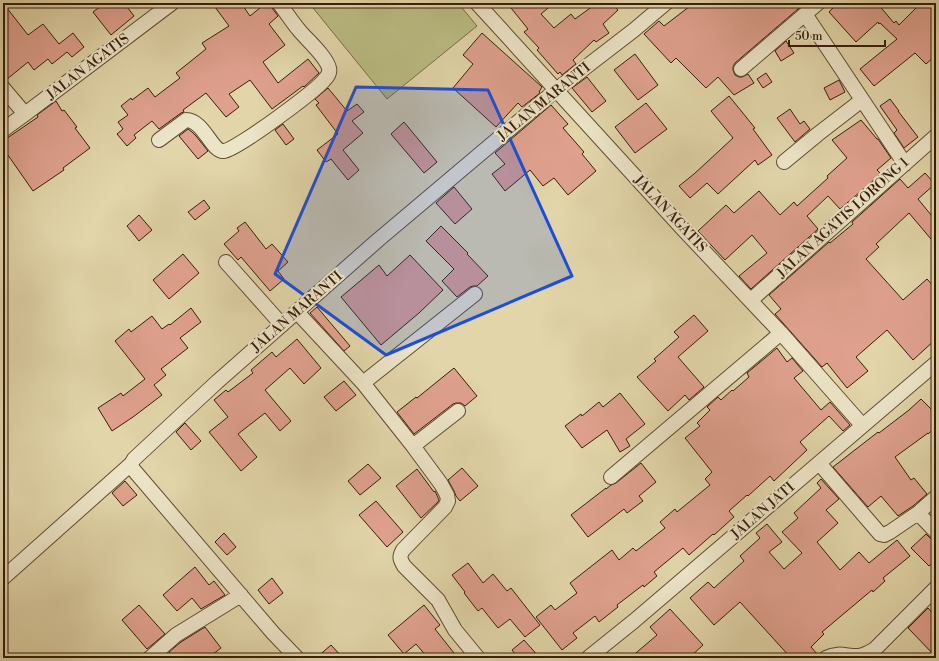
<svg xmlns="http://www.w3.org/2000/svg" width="939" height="661" font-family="'Libre Bodoni',serif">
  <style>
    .green { fill: #babb82; stroke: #796c46 }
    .building { fill: #dfa18e; stroke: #381e0a }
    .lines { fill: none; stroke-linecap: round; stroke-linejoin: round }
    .minor-casing { stroke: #624c32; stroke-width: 16 }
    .minor { stroke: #ece4c7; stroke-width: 14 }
    .marked { fill: #1d4ed8; fill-opacity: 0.2; stroke: #1d4ed8; stroke-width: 3; stroke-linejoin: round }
    .labels { text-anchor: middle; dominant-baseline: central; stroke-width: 4; stroke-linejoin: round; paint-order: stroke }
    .street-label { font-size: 14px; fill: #381e0a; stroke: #ece4c7 }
  </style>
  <rect width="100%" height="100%" fill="#e1d5a9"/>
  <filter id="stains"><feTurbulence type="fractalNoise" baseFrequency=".005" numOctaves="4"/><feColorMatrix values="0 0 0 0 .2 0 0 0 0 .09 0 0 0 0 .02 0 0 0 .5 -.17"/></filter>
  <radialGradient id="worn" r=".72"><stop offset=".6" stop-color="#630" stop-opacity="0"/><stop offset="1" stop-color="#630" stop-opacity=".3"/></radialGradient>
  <path class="green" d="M 309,3 L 458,3 L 477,26 L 387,99 Z"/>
  <path class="building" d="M 3,3 L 28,35 L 43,24 L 59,44 L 73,33 L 84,47 L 72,57 L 67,52 L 52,64 L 48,59 L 34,70 L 28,62 L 6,80 L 3,80 Z
    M 105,3 L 124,3 L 134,16 L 111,35 L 93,12 Z
    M 212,3 L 241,3 L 250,16 L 266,3 L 271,3 L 272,8 L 278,16 L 269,24 L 285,45 L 263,62 L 278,83 L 308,59 L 319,73 L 304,87 L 303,86 L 272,109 L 250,80 L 229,94 L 239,107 L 226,117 L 206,93 L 183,110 L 184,112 L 181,113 L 159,129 L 152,121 L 134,135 L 136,138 L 127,146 L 117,134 L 123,129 L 118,122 L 128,115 L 121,106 L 131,98 L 132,100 L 148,88 L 155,97 L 180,78 L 176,73 L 206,49 L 202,43 L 229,26 Z
    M 507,3 L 554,3 L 541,14 L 554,28 L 571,14 L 575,19 L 597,3 L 612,3 L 618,10 L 603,24 L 609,33 L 596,42 L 594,40 L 573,60 L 576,64 L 562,75 L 560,72 L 558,74 L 537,50 L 539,48 L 524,32 L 528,29 Z
    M 694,3 L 805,3 L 735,63 L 733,67 L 733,70 L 735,75 L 739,77 L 742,77 L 748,74 L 754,83 L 734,95 L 718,77 L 706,88 L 676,58 L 671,63 L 644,34 L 659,21 L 664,26 Z
    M 838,3 L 877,3 L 894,23 L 896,21 L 899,25 L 921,3 L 936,3 L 936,55 L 926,64 L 915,53 L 874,86 L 860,69 L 897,39 L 880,23 L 879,24 L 878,22 L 856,42 L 829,12 Z
    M 482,33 L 542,87 L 539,92 L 540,93 L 522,107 L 518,103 L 496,127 L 453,88 L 473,64 L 463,55 Z
    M 786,41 L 794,53 L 781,61 L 775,51 Z
    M 635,54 L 658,85 L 638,100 L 614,70 Z
    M 766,73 L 772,82 L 763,88 L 757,79 Z
    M 587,77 L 606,101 L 592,112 L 572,88 Z
    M 839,80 L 845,92 L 830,100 L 824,88 Z
    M 328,88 L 347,111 L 357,104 L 364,112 L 352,121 L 363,133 L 343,150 L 359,170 L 348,180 L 331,159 L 326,162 L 317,150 L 338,134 L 316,105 L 319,103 L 315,99 Z
    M 729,96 L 755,128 L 753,129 L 772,155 L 758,165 L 755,160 L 718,194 L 707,183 L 690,198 L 679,186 L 694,174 L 733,138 L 711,111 Z
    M 890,99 L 899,111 L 898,111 L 918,137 L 904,148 L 894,133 L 897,130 L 880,106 Z
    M 56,101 L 62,111 L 64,110 L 77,127 L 75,128 L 90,148 L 63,168 L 64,170 L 33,191 L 3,148 L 3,141 L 38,117 L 37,115 Z
    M 646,103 L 667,129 L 635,153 L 615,127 Z
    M 551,105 L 568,124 L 563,128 L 584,152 L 582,154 L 596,171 L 568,195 L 554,178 L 543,186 L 530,170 L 505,191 L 492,174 L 505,164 L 495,153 Z
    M 790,109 L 800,124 L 804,121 L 810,129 L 795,142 L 777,118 Z
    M 861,120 L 877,139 L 878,139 L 891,158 L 877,170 L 881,174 L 840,209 L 828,196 L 807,216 L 818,229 L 751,289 L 739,276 L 767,253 L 752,235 L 725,260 L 698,231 L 726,205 L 734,213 L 759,191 L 780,215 L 794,202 L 797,206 L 828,178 L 827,176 L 847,158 L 832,140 Z
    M 404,122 L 437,162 L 424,173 L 391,134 Z
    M 283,124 L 294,139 L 286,145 L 275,130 Z
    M 188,129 L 192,132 L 196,136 L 208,151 L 198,159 L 179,136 Z
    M 925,173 L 935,184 L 918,199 L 936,221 L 936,245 L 909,213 L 876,244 L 879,247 L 866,259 L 903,300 L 927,279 L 936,289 L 936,339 L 913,360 L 887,330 L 856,357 L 868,371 L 847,388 L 827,363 L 822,367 L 775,314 L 781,309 L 769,295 L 829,242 L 830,243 L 853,224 L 852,222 L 900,179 L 908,188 Z
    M 454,187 L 472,209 L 455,224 L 436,203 Z
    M 204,200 L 210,208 L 195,220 L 188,212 Z
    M 139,215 L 152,230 L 139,241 L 127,226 Z
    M 245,222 L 266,249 L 272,244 L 288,262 L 278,271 L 284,279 L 270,291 L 241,257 L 238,260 L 224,244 L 239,231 L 237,228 Z
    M 441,226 L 468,253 L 467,254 L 488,276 L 477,286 L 473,286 L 470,287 L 457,297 L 442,281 L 454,269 L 426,241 Z
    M 183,254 L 199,273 L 169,299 L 153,280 Z
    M 410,255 L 443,290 L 419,313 L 381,345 L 341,297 L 379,265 L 387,276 Z
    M 317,307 L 350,346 L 344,351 L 310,313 Z
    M 191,308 L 201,322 L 180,338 L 188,348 L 161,369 L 166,375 L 154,385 L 162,395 L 133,417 L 112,431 L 98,408 L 121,393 L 123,396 L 145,379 L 115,341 L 129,329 L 131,332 L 152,316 L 162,329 L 169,324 L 170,325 Z
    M 694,315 L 708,331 L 678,357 L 704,387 L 689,400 L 685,395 L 668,411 L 637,377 L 656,361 L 654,359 L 679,337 L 674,332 Z
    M 297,339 L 321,368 L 304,384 L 290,368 L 265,390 L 291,421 L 280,431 L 265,413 L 238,434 L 257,457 L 241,471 L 209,432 L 228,417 L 214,400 L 226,390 L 228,392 L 253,373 L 251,370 L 272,352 L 276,357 Z
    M 777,348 L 787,362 L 792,358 L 803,371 L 794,378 L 821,410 L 830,402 L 850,425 L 843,431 L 829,416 L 800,442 L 807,450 L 790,466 L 774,481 L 770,476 L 748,496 L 747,495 L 729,511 L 734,517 L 714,535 L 713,534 L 689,555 L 683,548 L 654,572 L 657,576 L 644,587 L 643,585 L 617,605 L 618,607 L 599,622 L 595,616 L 573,633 L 577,638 L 562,650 L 536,617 L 551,605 L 555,610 L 577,593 L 570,583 L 612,550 L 619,560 L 633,548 L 636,551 L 665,528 L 660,522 L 675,509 L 677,512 L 710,485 L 705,479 L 712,472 L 685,438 L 700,426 L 697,423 L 710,410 L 707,407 L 718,397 L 721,400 L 732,390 L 733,391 L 749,377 L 747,373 Z
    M 454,368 L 477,396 L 465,406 L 461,403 L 456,403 L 453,404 L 414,434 L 397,412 L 416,397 L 417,398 Z
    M 344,381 L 356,395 L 336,411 L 324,397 Z
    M 620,393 L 645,424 L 626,439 L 630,446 L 620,452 L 607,430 L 582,448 L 565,426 L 581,414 L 582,416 L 599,402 L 603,407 Z
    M 921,399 L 936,414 L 936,427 L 928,434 L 928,433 L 895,457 L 911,480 L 914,478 L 927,494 L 913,506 L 898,516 L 881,496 L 868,507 L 833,467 L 878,432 L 879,433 L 909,410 Z
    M 185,423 L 201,441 L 191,450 L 176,432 Z
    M 641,463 L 656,482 L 639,496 L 643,501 L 627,513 L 624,509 L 588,537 L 571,515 L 606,488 L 606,489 L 611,485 L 616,483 Z
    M 368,464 L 381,478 L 360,495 L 348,481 Z
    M 462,468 L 478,486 L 460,501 L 456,496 L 454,491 L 448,480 Z
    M 417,469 L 434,492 L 435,491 L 439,500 L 438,502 L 421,518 L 396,486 Z
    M 821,479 L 839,499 L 826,510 L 838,523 L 817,542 L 840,570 L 859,552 L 869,563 L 897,540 L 910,556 L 883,578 L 885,581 L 873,592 L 872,590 L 822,632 L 824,634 L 811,647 L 818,655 L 818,658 L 791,658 L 740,602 L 714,625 L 690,598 L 708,582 L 714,588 L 744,561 L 740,556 L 760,538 L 756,533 L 767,524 L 782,542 L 769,552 L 784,569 L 802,553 L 782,532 L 798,518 L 794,513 L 821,488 L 817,483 Z
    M 125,481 L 137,495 L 123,506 L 112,493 Z
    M 376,501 L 403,532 L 387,547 L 359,515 Z
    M 224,533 L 236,547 L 227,555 L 215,542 Z
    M 926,534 L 930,538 L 933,540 L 936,540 L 936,560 L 929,566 L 911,548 Z
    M 468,563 L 483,583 L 493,574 L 507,591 L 511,588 L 540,625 L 525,637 L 510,619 L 498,628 L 482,608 L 478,611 L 464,593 L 465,592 L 452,575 Z
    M 195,567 L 209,585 L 214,581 L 225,595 L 201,609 L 192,598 L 177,611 L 163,595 Z
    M 272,578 L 283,593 L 269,604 L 258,590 Z
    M 139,605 L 165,634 L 147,649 L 122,620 Z
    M 424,605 L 440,625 L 435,629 L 458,658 L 428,658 L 416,644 L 404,654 L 388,635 Z
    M 928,608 L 936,617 L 936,657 L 908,628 Z
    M 670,609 L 703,645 L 689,658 L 630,658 L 657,635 L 650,627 Z
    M 205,627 L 221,648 L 208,658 L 174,658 L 169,652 L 181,642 Z
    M 524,640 L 540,658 L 518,658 L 512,650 Z
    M 331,645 L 343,658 L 316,658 Z"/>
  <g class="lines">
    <g class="minor-casing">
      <path id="minor" d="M 477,3 L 682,228 L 781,333 L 862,425
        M 805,14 L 905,164
        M 741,69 L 818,3
        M 3,88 L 25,114
        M 3,130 L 25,114 L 172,3
        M 159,140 L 186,120 C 204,120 212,153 224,151 C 236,150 316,91 325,79 C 328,76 330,72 329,68 C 326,56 307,40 299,30 C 292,22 286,12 279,3
        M 784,162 L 818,134 L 862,100
        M 226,262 L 282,325
        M 751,300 L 936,136
        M 297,312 L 363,383 L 413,446 L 441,484 L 447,495 L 448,501 L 445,507 L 403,550 C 399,557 400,559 404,566 L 438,600 L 455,630 L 478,658
        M 363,383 L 475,294
        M 413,446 L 458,411
        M 819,463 L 880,534 L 884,535 L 890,532 L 918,513
        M 611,477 L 781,333
        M 936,497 L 918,513 L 936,532
        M 3,578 L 131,464
        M 150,658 L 176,635 L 241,595
        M 297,658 L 273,633 L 132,468 L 131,464 L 134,459 L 217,382 L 378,240 L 556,90 L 634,30 L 666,3
        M 588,658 L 634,621 L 936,363
        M 826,658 C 840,651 847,657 859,656 C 865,655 870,652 875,649 L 936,588"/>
    </g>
    <use href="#minor" class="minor"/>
  </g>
  <path class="marked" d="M 356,87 L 488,90 L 572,276 L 386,355 L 275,274 Z"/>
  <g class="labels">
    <g class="street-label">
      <text transform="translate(88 67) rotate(-37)">JALAN AGATIS</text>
      <text transform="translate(544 102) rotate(-39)">JALAN MARANTI</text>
      <text transform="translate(670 214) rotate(47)">JALAN AGATIS</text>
      <text transform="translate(843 218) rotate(-42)">JALAN AGATIS LORONG 1</text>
      <text transform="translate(297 312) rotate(-41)">JALAN MARANTI</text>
      <text transform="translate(763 511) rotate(-41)">JALAN JATI</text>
    </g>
  </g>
  <rect width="939" height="661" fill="none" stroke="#e1d5a9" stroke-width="16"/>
  <rect x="4" y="4" width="931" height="653" fill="none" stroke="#381e0a" stroke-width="2"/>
  <rect x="8" y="8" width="923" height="645" fill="none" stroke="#381e0a"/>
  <path d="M789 40v6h96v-6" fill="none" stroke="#381e0a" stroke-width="2"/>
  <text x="795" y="40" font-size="12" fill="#381e0a" stroke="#ece4c7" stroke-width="3" paint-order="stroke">50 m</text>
  <rect width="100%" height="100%" filter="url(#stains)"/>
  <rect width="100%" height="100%" fill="url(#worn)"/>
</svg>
